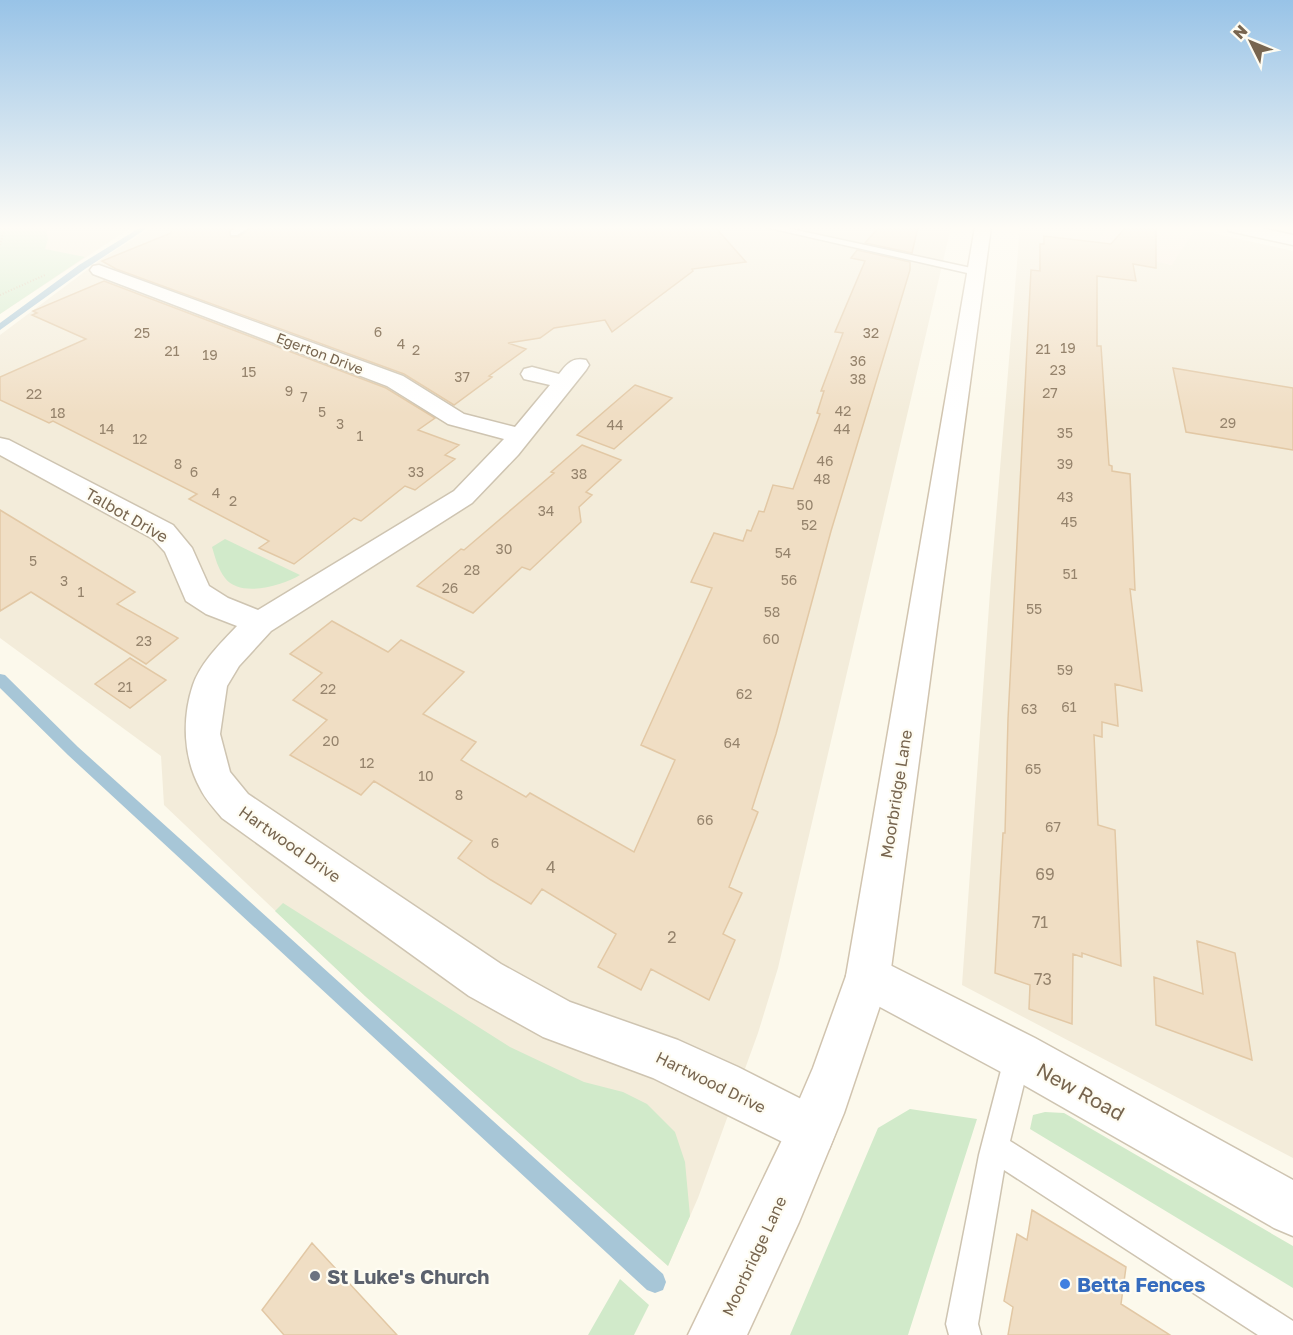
<svg xmlns="http://www.w3.org/2000/svg" width="1293" height="1335" font-family="'Golos Text',sans-serif">
  <style>
    .residential { fill: #f3ecda }
    .commercial { fill: #fbede0 }
    .green { fill: #d1eaca }
    .lines { fill: none; stroke-linecap: round; stroke-linejoin: round }
    .stream { fill: #a7c6d7; fill-rule: evenodd }
    .building { fill: #f0dec4; stroke: #e2c8a5; stroke-width: 1.5 }
    .lane-casing { stroke: #cec4b1; stroke-width: 3 }
    .street-casing { stroke: #cec4b1; stroke-width: 3 }
    .secondary-casing { stroke: #d1c4af; stroke-width: 3 }
    .path { stroke: #d6c2a7; stroke-width: 2; stroke-dasharray: 1 2; stroke-linecap: butt }
    .lane { fill: #fff; fill-rule: evenodd }
    .street { fill: #fff; fill-rule: evenodd }
    .secondary { fill: #fff; fill-rule: evenodd }
    .worship-dot { fill: #6b7280; stroke: #fefcf2; stroke-width: 2 }
    .shop-dot { fill: #3f7fe0; stroke: #fefcf2; stroke-width: 2 }
    .labels { text-anchor: middle; dominant-baseline: central; stroke-width: 4.5; stroke-linejoin: round; paint-order: stroke }
    .number-label { font-size: 14px; fill: #95836c }
    .far-street-label { font-size: 14px; fill: #77654f; stroke: #fefcf2 }
    .street-label { font-size: 16px; fill: #77654f; stroke: #fefcf2 }
    .near-number-label { font-size: 16px; fill: #95836c }
    .near-street-label { font-size: 20px; fill: #77654f; stroke: #fefcf2 }
    .near-worship-label { font-size: 20px; font-weight: bold; fill: #5b616d; stroke: #fefcf2; text-anchor: start }
    .near-shop-label { font-size: 20px; font-weight: bold; fill: #366cbe; stroke: #fefcf2; text-anchor: start }
  </style>
  <rect width="100%" height="100%" fill="#fcf9ec"/>
  <path class="residential" d="M 0,227 L 132,227 L 0,314 Z
    M 144,227 L 951,227 L 778,968 L 758,1033 L 698,1198 L 668,1266 L 365,996 L 164,805 L 161,756 L 0,638 L 0,335 L 103,258 L 151,228 Z
    M 1020,227 L 1110,227 L 1100,237 L 1132,253 L 1171,265 L 1195,229 L 1293,251 L 1293,1158 L 962,985 L 991,578 Z"/>
  <path class="commercial" d="M 1110,227 L 1183,227 L 1195,229 L 1172,265 L 1101,249 L 1100,237 Z"/>
  <path class="green" d="M 0,227 L 46,227 L 48,239 L 45,249 L 85,257 L 0,314 Z
    M 225,539 L 300,575 C 282,586 240,598 225,578 C 218,569 215,557 212,547 Z
    M 283,903 L 510,1047 L 584,1082 L 623,1092 L 647,1104 L 675,1132 L 685,1162 L 690,1216 L 668,1266 L 365,996 L 275,911 Z
    M 910,1109 L 977,1119 L 908,1335 L 790,1335 L 878,1128 Z
    M 1045,1112 L 1064,1113 L 1293,1246 L 1293,1288 L 1030,1129 L 1033,1115 Z
    M 620,1279 L 649,1305 L 634,1335 L 588,1335 Z"/>
  <g class="lines">
    <path class="stream" d="M 141,227 L 149,227 L 85,269 L 0,330 L 0,323 L 79,265 Z
      M 0,674 L 5,675 L 78,747 L 663,1274 L 666,1282 L 663,1290 L 655,1293 L 647,1290 L 68,755 L 0,688 Z"/>
  </g>
  <path class="building" d="M 171,227 L 234,227 L 229,231 L 231,237 L 238,237 L 252,227 L 715,227 L 746,262 L 692,269 L 693,271 L 612,332 L 605,320 L 554,328 L 540,338 L 508,343 L 526,349 L 489,376 L 492,377 L 454,405 L 404,374 L 116,269 L 102,261 L 171,233 Z
    M 879,227 L 918,227 L 912,253 L 865,243 Z
    M 1126,227 L 1156,227 L 1156,268 L 1133,264 L 1136,281 L 1097,276 L 1097,346 L 1101,346 L 1109,465 L 1112,466 L 1112,471 L 1130,474 L 1135,590 L 1130,589 L 1142,691 L 1115,684 L 1118,726 L 1102,722 L 1102,737 L 1094,735 L 1098,825 L 1115,830 L 1121,966 L 1082,953 L 1082,957 L 1073,954 L 1072,1024 L 1029,1009 L 1030,985 L 995,973 L 1003,833 L 1005,833 L 1008,719 L 1031,270 L 1040,271 L 1040,244 L 1044,244 L 1044,236 L 1111,244 Z
    M 857,250 L 910,262 L 910,270 L 831,531 L 776,734 L 752,809 L 758,812 L 729,887 L 742,893 L 723,934 L 735,940 L 709,1000 L 651,969 L 641,990 L 598,967 L 616,934 L 542,889 L 531,904 L 491,880 L 458,858 L 472,841 L 374,781 L 361,795 L 290,755 L 327,720 L 293,700 L 322,673 L 290,654 L 332,621 L 388,652 L 401,640 L 464,672 L 423,714 L 476,742 L 461,760 L 526,797 L 530,793 L 634,852 L 675,760 L 641,745 L 712,588 L 691,582 L 714,533 L 743,541 L 747,530 L 751,531 L 759,511 L 764,512 L 773,485 L 793,489 L 820,414 L 817,413 L 824,391 L 821,391 L 843,333 L 835,332 L 865,261 L 851,258 Z
    M 104,281 L 386,388 L 435,418 L 418,430 L 459,445 L 445,455 L 455,459 L 415,490 L 405,486 L 361,521 L 354,518 L 294,564 L 259,548 L 269,541 L 189,499 L 197,494 L 53,421 L 49,423 L 0,400 L 0,377 L 86,339 L 32,315 L 37,313 L 33,311 Z
    M 1173,368 L 1293,388 L 1293,450 L 1186,432 Z
    M 635,385 L 672,398 L 614,449 L 577,435 Z
    M 582,445 L 621,460 L 586,492 L 592,495 L 579,507 L 581,522 L 530,570 L 522,567 L 473,613 L 417,586 L 461,549 L 464,550 L 554,473 L 551,472 Z
    M 0,510 L 135,592 L 117,604 L 178,638 L 146,664 L 31,592 L 0,611 Z
    M 130,658 L 166,680 L 130,708 L 95,684 Z
    M 1197,941 L 1235,953 L 1252,1060 L 1156,1025 L 1154,977 L 1203,994 Z
    M 1032,1210 L 1126,1267 L 1121,1304 L 1170,1335 L 1008,1335 L 1013,1307 L 1004,1301 L 1017,1234 L 1027,1240 Z
    M 312,1243 L 397,1335 L 284,1335 L 262,1310 Z"/>
  <g class="lines">
    <g class="lane-casing">
      <path id="lane" d="M 238,227 L 250,227 L 237,235 L 231,235 L 231,231 Z
        M 765,227 L 782,227 L 976,269 L 981,272 L 976,275 Z
        M 1018,1042 L 1027,1046 L 1031,1055 L 1010,1141 L 1293,1321 L 1293,1335 L 1258,1335 L 1004,1170 L 978,1324 L 981,1335 L 949,1335 L 946,1324 L 979,1155 L 1005,1055 L 1009,1046 Z"/>
    </g>
    <g class="street-casing">
      <path id="street" d="M 99,265 L 403,376 L 464,414 L 515,427 L 550,385 L 524,379 L 521,374 L 524,369 L 532,367 L 559,374 C 567,364 572,357 586,360 L 589,365 L 586,370 L 518,455 L 472,503 L 271,631 L 239,666 L 227,686 L 220,734 L 230,772 L 248,794 L 501,964 L 570,1002 L 678,1040 L 738,1067 L 829,1113 L 836,1131 L 829,1149 L 811,1156 L 653,1078 L 543,1037 L 469,996 L 222,818 C 214,808 205,799 200,788 C 183,757 182,718 193,685 C 201,662 221,643 237,626 L 206,614 L 186,601 L 165,552 L 153,539 L 0,455 L 0,438 L 9,440 L 173,525 L 192,548 L 209,586 L 228,598 L 258,610 L 454,491 L 504,439 L 448,424 L 387,386 L 93,274 L 90,270 L 93,266 Z
        M 868,954 L 1035,1038 L 1293,1180 L 1293,1236 L 1274,1228 L 1001,1072 L 852,992 L 846,976 L 852,960 Z"/>
    </g>
    <g class="secondary-casing">
      <path id="secondary" d="M 975,227 L 991,227 L 890,976 L 844,1113 L 799,1222 L 747,1335 L 688,1335 L 782,1140 L 813,1068 L 846,976 Z
        M 1227,227 L 1257,227 L 1293,235 L 1293,245 L 1229,231 Z"/>
    </g>
    <path class="path" d="M 0,245 L 5,227
      M 0,295 L 45,275"/>
    <use href="#lane" class="lane"/>
    <use href="#street" class="street"/>
    <use href="#secondary" class="secondary"/>
  </g>
  <linearGradient id="sky" x2="0" y2="1"><stop stop-color="#98c3e7"/><stop offset="0.55" stop-color="#fefcf6"/><stop offset="1" stop-color="#fefcf6" stop-opacity="0"/></linearGradient>
  <rect width="1293" height="414" fill="url(#sky)"/>
  <circle class="worship-dot" cx="315" cy="1276" r="6"/>
  <circle class="shop-dot" cx="1065" cy="1284" r="6"/>
  <g class="labels">
    <g class="number-label">
      <text x="378" y="331">6</text>
      <text x="142" y="332">25</text>
      <text x="871" y="332">32</text>
      <text x="401" y="343">4</text>
      <text x="1068" y="347">19</text>
      <text x="1043" y="348">21</text>
      <text x="416" y="349">2</text>
      <text x="172" y="350">21</text>
      <text x="210" y="354">19</text>
      <text x="858" y="360">36</text>
      <text x="1058" y="369">23</text>
      <text x="249" y="371">15</text>
      <text x="462" y="376">37</text>
      <text x="858" y="378">38</text>
      <text x="289" y="390">9</text>
      <text x="1050" y="392">27</text>
      <text x="34" y="393">22</text>
      <text x="304" y="396">7</text>
      <text x="843" y="410">42</text>
      <text x="322" y="411">5</text>
      <text x="58" y="412">18</text>
      <text x="1228" y="422">29</text>
      <text x="340" y="423">3</text>
      <text x="615" y="424">44</text>
      <text x="107" y="428">14</text>
      <text x="842" y="428">44</text>
      <text x="1065" y="432">35</text>
      <text x="360" y="435">1</text>
      <text x="140" y="438">12</text>
      <text x="825" y="460">46</text>
      <text x="178" y="463">8</text>
      <text x="1065" y="463">39</text>
      <text x="194" y="471">6</text>
      <text x="416" y="471">33</text>
      <text x="579" y="473">38</text>
      <text x="822" y="478">48</text>
      <text x="216" y="492">4</text>
      <text x="1065" y="496">43</text>
      <text x="233" y="500">2</text>
      <text x="805" y="504">50</text>
      <text x="546" y="510">34</text>
      <text x="1069" y="521">45</text>
      <text x="809" y="524">52</text>
      <text x="504" y="548">30</text>
      <text x="783" y="552">54</text>
      <text x="33" y="560">5</text>
      <text x="472" y="569">28</text>
      <text x="1070" y="573">51</text>
      <text x="789" y="579">56</text>
      <text x="64" y="580">3</text>
      <text x="450" y="587">26</text>
      <text x="81" y="591">1</text>
      <text x="1034" y="608">55</text>
      <text x="772" y="611">58</text>
      <text x="771" y="638">60</text>
      <text x="144" y="640">23</text>
      <text x="1065" y="669">59</text>
      <text x="125" y="686">21</text>
      <text x="328" y="688">22</text>
      <text x="744" y="693">62</text>
      <text x="1069" y="706">61</text>
      <text x="1029" y="708">63</text>
      <text x="331" y="740">20</text>
      <text x="732" y="742">64</text>
      <text x="367" y="762">12</text>
      <text x="1033" y="768">65</text>
      <text x="426" y="775">10</text>
      <text x="459" y="794">8</text>
      <text x="705" y="819">66</text>
      <text x="1053" y="826">67</text>
      <text x="495" y="842">6</text>
    </g>
    <g class="far-street-label">
      <text transform="translate(320 353) rotate(21)">Egerton Drive</text>
    </g>
    <g class="street-label">
      <text transform="translate(127 515) rotate(30)">Talbot Drive</text>
      <text transform="translate(896 794) rotate(-81)">Moorbridge Lane</text>
      <text transform="translate(290 844) rotate(35)">Hartwood Drive</text>
      <text transform="translate(711 1082) rotate(26)">Hartwood Drive</text>
      <text transform="translate(754 1256) rotate(-65)">Moorbridge Lane</text>
    </g>
    <g class="near-number-label">
      <text x="551" y="867">4</text>
      <text x="1045" y="874">69</text>
      <text x="1040" y="922">71</text>
      <text x="672" y="937">2</text>
      <text x="1043" y="979">73</text>
    </g>
    <g class="near-street-label">
      <text transform="translate(1081 1091) rotate(29)">New Road</text>
    </g>
    <g class="near-worship-label">
      <text x="327" y="1276">St Luke's Church</text>
    </g>
    <g class="near-shop-label">
      <text x="1077" y="1284">Betta Fences</text>
    </g>
  </g>
  <g transform="translate(1251 42) rotate(313)" stroke="#fefcf2" stroke-width="4.5" paint-order="stroke">
  <path d="M0-4.5L10 22L0 15L-10 22Z" fill="#77654f"/>
  <text y="-9" font-size="16" font-weight="bold" text-anchor="middle" fill="#77654f">N</text>
  </g>
</svg>
